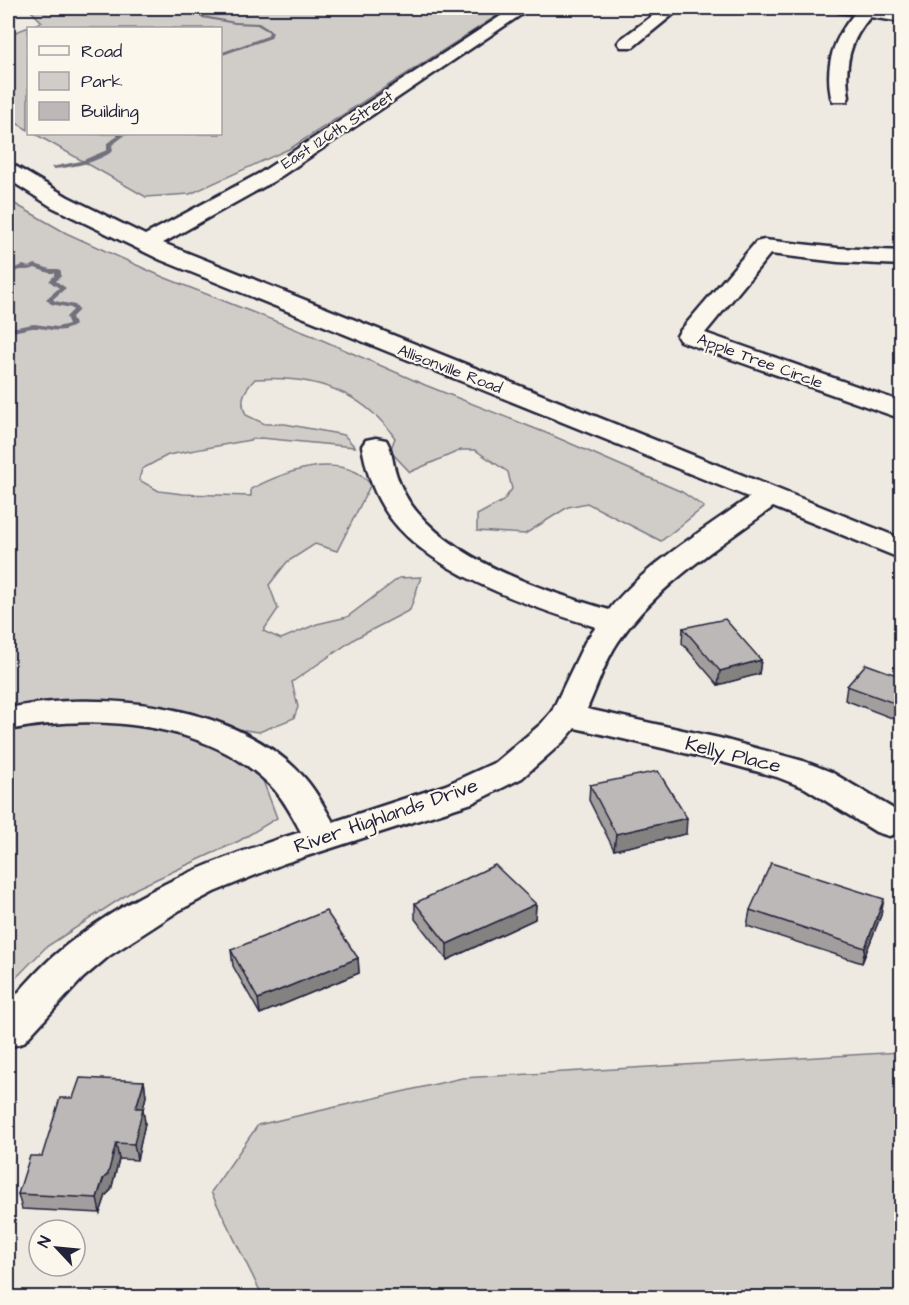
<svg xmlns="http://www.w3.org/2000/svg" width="909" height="1305" font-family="'Architects Daughter',sans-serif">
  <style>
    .green { fill: #d0cdc9; stroke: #797882; stroke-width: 1.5 }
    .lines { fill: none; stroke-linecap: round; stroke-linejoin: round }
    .stream { fill: #716f7c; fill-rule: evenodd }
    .minor-casing { stroke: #22223b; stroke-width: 5 }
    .major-casing { stroke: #22223b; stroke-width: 5 }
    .minor { fill: #fbf7ec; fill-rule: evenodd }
    .major { fill: #fbf7ec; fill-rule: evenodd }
    .wall { fill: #a29e9e; stroke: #22223b; stroke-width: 1.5 }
    .shaded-wall { fill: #848181; stroke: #22223b; stroke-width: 1.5 }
    .building { fill: #bcb8b8; stroke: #22223b; stroke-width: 1.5 }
    .labels { text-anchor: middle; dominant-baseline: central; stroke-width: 4.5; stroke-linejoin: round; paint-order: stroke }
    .far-street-label { font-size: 16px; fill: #22223b; stroke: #fbf7ec }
    .street-label { font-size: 20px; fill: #22223b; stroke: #fbf7ec }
  </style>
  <rect width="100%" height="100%" fill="#eeeae2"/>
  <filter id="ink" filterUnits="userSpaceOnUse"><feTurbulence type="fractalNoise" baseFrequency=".0167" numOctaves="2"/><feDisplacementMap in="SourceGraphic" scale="12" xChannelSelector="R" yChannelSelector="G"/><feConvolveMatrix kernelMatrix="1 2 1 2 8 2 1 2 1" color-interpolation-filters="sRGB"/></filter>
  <g filter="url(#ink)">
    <path class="green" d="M 28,8 L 509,8 L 291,148 L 190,194 L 146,197 L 35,134 L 220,134 L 220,28 L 28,28 L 28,130 L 8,118 L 8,35 L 42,22 Z
      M 8,200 L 66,233 L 163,277 L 313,336 L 425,385 L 551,435 L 682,492 L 704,507 L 661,541 L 587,503 L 568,507 L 525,534 L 477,531 L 477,515 L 503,501 L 512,489 L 508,472 L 475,450 L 461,450 L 410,472 L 390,451 L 395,438 C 362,390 312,375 255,379 C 244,391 239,399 246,415 L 265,424 L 285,424 L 344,435 L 355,447 L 261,438 L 168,455 L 142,469 L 139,480 L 159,491 L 183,494 L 251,496 L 251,489 C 280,474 324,457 356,472 C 361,474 366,480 371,484 L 337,551 L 315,544 L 287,562 L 269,585 L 278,609 L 263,631 L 281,639 L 317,624 L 347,617 L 399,578 L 421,577 L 410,610 L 356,638 L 292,682 L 298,707 L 294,718 L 259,732 L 244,730 L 277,818 L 239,841 L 137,888 L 46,947 L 8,986 Z
      M 901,1052 L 901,1297 L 263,1297 L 211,1192 L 258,1125 L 462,1078 Z"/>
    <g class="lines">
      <path class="stream" d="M 188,8 L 192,8 L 204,16 L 235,22 L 259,23 L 273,32 L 271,38 L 220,56 L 220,53 L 267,36 L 269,32 L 257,25 L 235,24 L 202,18 Z
        M 116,134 L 121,134 L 124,136 L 112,145 L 113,151 C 96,163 74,167 54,169 L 51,167 L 81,161 L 107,150 L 107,143 L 118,136 Z
        M 35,264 L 50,269 L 58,269 L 61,271 L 61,276 L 56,281 L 66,288 L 53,299 L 55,301 L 75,305 L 79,310 L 72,317 L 75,325 C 59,336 49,327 32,328 C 25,329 19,331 12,332 L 10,335 L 8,336 L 8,329 L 10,328 L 34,324 L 57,327 L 69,324 L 66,317 L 73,310 L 71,308 L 51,304 L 46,299 L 59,288 L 49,281 L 55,275 L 55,273 L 49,273 L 35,268 C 29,271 23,269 16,271 L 13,277 L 16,279 L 8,283 L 9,279 L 8,276 L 12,269 L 23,265 L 29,267 Z"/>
      <g class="minor-casing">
        <path id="minor" d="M 663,8 L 681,8 L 633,47 L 621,47 L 618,43 L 621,39 Z
          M 836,8 L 873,8 L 902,12 L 902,22 L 870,17 C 849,41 844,66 849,97 L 847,101 L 833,101 L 831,97 C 825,65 833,39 854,14 L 838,12 Z
          M 764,240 L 838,248 L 902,251 L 902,265 L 838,262 L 770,254 L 705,333 L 902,402 L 902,419 L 680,341 L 677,336 L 680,331 L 756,242 Z
          M 376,438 L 386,440 C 392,449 392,460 395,470 C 398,481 404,494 410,503 C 451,561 544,591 609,610 C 644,565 710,526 757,492 L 767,489 L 777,492 L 782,498 L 777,504 C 722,545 657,584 618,642 C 605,661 597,687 587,709 L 719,738 L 803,761 L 831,772 L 902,814 L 902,832 L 889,836 L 876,832 L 805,788 L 777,777 L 715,760 L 575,728 L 565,740 L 522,778 L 472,803 L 285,863 L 214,892 L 180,910 L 109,956 L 83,978 L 23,1043 L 8,1047 L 8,1004 C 23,988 38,969 56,954 C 127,894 213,859 301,832 C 293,817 285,802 274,789 C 210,721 95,713 8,730 L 8,708 C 99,690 232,703 300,773 C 314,787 323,805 333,822 L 446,785 L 496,762 L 541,724 L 552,711 L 585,642 L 596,627 C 528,606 421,571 383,507 C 371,487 366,468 362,446 L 366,440 Z"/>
      </g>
      <g class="major-casing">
        <path id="major" d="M 513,8 L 531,8 L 274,181 L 163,243 L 902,539 L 902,559 L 161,260 L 52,207 L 8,179 L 8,164 L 15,166 L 68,197 L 145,235 L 260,173 Z"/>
      </g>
      <use href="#minor" class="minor"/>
      <use href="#major" class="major"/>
    </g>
    <path class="wall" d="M 683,628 L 761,660 L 759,674 L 718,685 L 682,643 Z
      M 902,677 L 902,722 L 845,700 L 847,686 Z
      M 590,785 L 686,834 L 614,850 L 589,800 Z
      M 415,903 L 536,904 L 535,919 L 447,960 L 415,919 Z
      M 750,910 L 881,915 L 862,963 L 747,926 Z
      M 231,950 L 358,958 L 359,973 L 260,1014 L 233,966 Z
      M 144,1081 L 146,1096 L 143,1109 L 145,1123 L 137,1160 L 119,1159 L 111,1190 L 106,1195 L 100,1213 L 22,1209 L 18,1194 L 42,1156 L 73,1098 Z"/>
    <path class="shaded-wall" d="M 761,660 L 759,674 L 718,685 L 720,671 Z
      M 687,818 L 686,834 L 614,850 L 616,834 Z
      M 884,899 L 881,915 L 862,963 L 865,948 Z
      M 536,904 L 535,919 L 447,960 L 447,944 Z
      M 358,958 L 359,973 L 260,1014 L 258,999 Z
      M 144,1081 L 146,1096 L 143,1109 L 145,1123 L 137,1160 L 134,1144 L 136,1108 Z
      M 116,1143 L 119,1159 L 111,1190 L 106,1195 L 100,1213 L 97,1198 Z"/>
    <path class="building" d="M 725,619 L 761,660 L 720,671 L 683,628 Z
      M 866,664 L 902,677 L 902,706 L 847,686 Z
      M 658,771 L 687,818 L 616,834 L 590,785 Z
      M 771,863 L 884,899 L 865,948 L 750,910 Z
      M 495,865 L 536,904 L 447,944 L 415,903 Z
      M 326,911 L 358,958 L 258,999 L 231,950 Z
      M 80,1078 L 144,1081 L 136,1108 L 143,1108 L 134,1144 L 116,1143 L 108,1174 L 103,1179 L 97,1198 L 18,1194 L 30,1156 L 42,1156 L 60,1098 L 73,1098 Z
      M 92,1292 L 95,1298 L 79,1298 Z
      M 108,1293 L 110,1298 L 97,1298 Z"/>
  </g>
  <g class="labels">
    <g class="far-street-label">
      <text transform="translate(337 130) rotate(-33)">East 126th Street</text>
      <text transform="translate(760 361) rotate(20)">Apple Tree Circle</text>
      <text transform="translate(450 369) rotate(21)">Allisonville Road</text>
    </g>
    <g class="street-label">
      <text transform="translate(733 755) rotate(14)">Kelly Place</text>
      <text transform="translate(386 816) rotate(-19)">River Highlands Drive</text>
    </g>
  </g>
  <rect width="909" height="1305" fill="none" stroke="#fbf7ec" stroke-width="30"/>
  <rect x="15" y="15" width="879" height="1275" fill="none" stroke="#22223b" stroke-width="2" filter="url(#ink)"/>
  <rect x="27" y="27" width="195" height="108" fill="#fbf7ec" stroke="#a4a2a5" stroke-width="1.5"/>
  <rect x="39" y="46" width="30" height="9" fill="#fbf7ec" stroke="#a4a2a5" stroke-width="1.5"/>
  <text x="81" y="57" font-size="18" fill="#22223b">Road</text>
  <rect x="39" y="72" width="30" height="18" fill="#d0cdc9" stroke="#a4a2a5" stroke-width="1.5"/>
  <text x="81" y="87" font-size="18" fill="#22223b">Park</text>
  <rect x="39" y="102" width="30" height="18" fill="#bcb8b8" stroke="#a4a2a5" stroke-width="1.5"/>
  <text x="81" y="117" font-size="18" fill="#22223b">Building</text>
  <g transform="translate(57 1248) rotate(296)"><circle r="28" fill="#fbf7ec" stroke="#a4a2a5" stroke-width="1.5"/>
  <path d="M0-4.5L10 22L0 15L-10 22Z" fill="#22223b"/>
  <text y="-9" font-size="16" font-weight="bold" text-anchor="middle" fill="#22223b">N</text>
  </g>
</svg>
